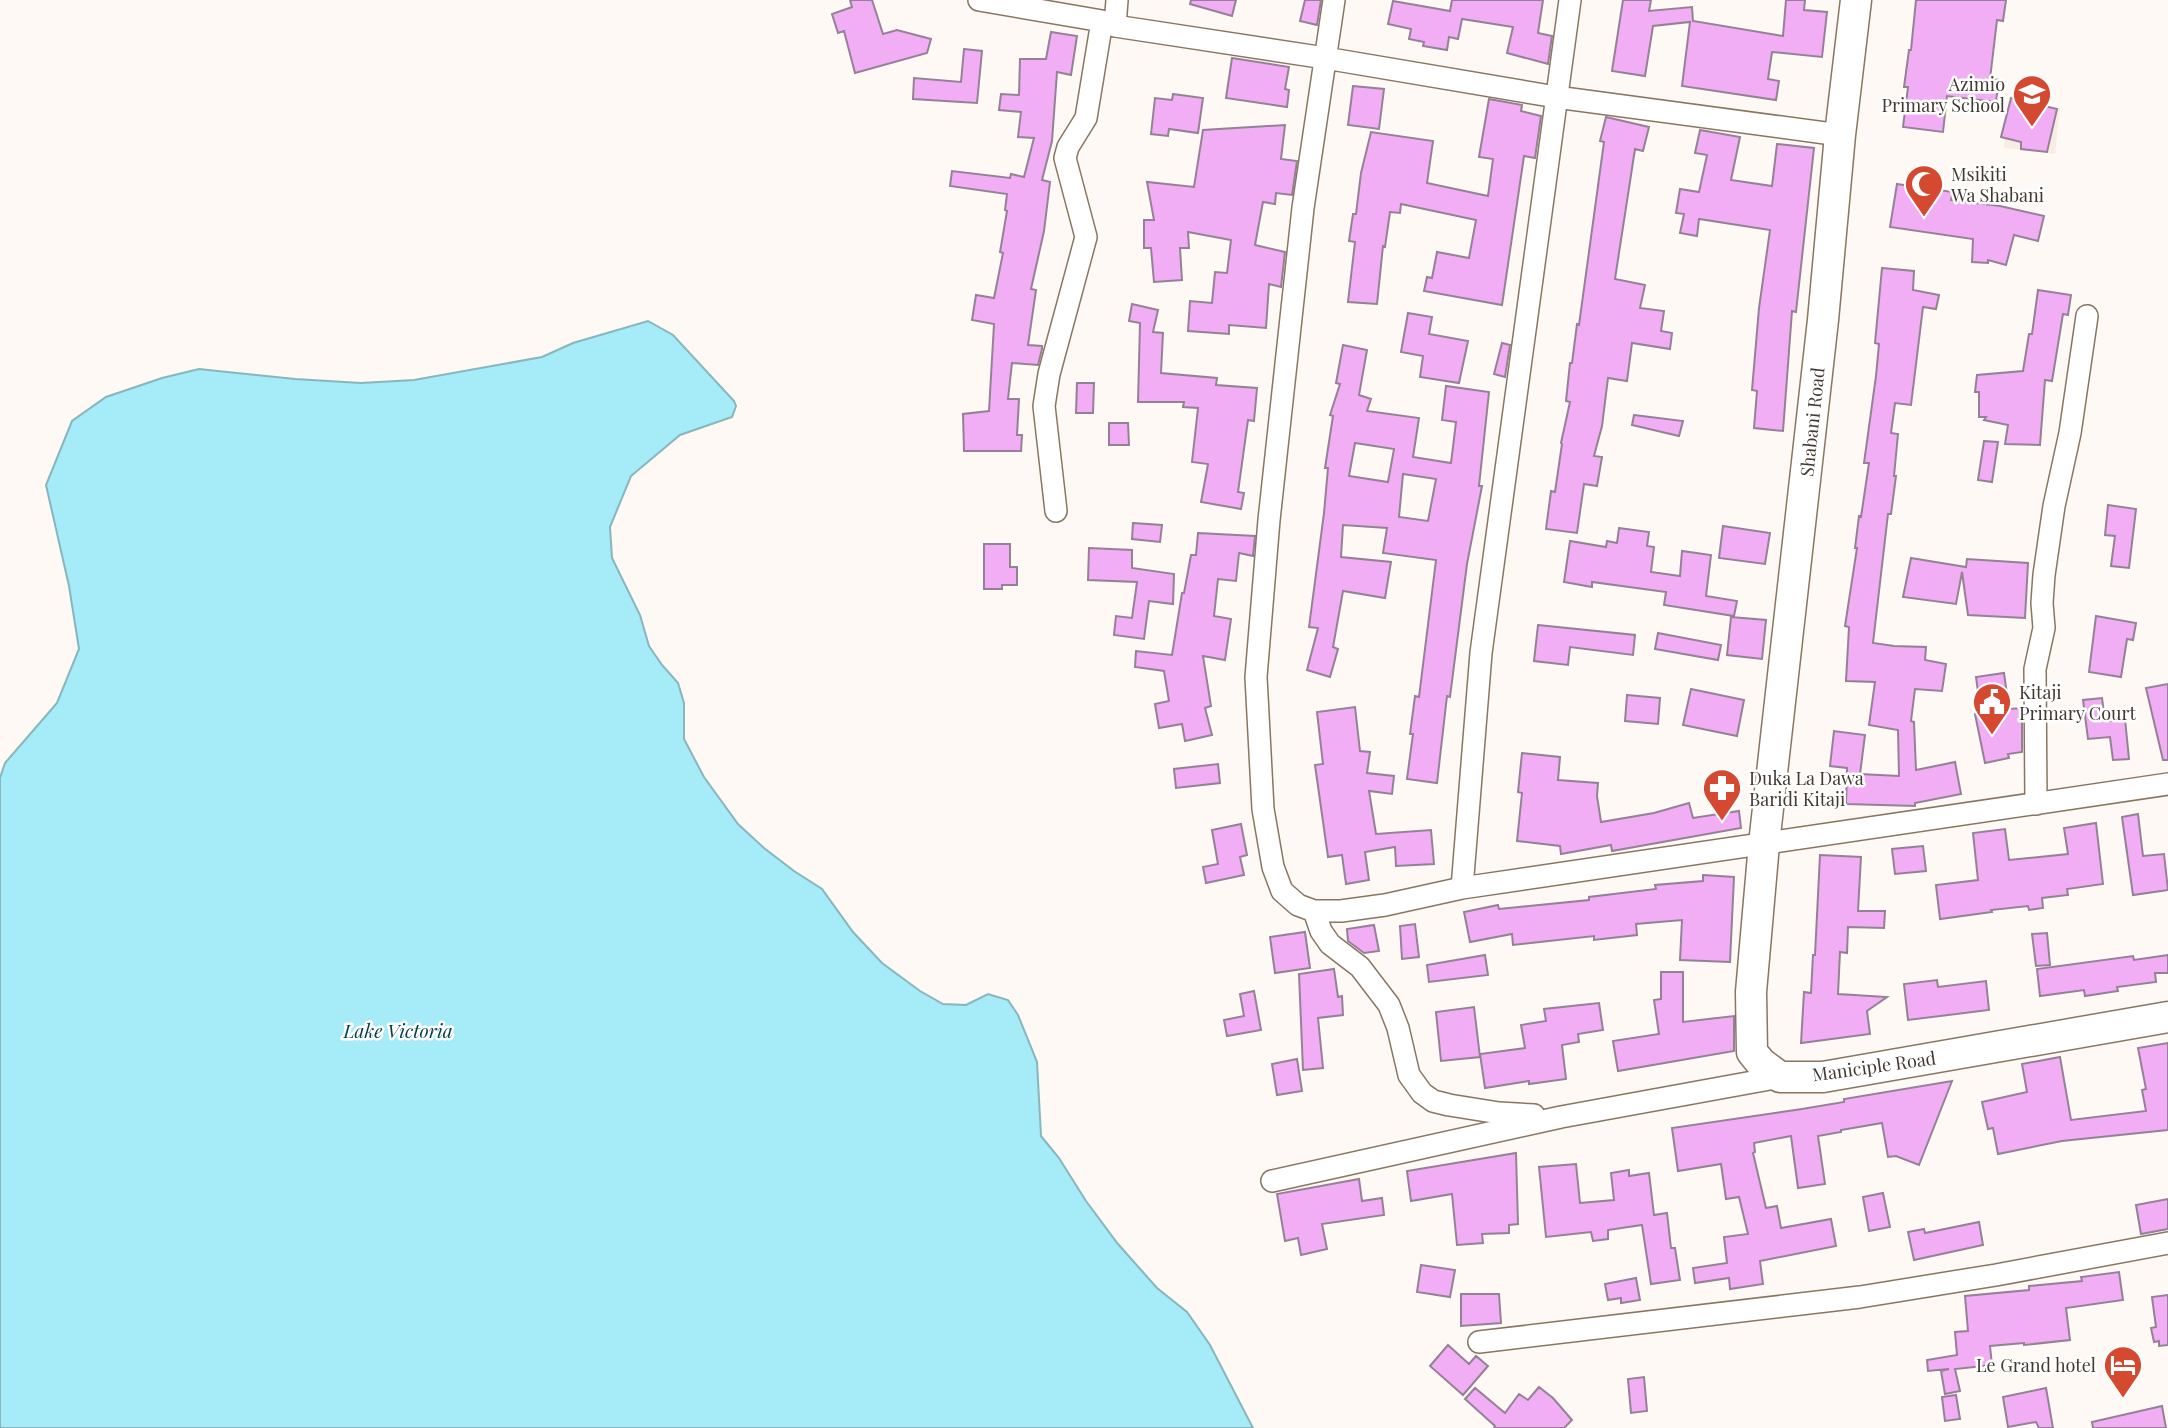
<svg xmlns="http://www.w3.org/2000/svg" width="2168" height="1428" font-family="'Playfair Display',serif">
  <style>
    .built { fill: #f8ede2 }
    .water { fill: #a5ebf8; stroke: #87b6bc; stroke-width: 2 }
    .building { fill: #f2aef4; stroke: #958196; stroke-width: 2; fill-rule: evenodd }
    .lines { fill: none; stroke-linecap: round; stroke-linejoin: round }
    .street-casing { stroke: #897661; stroke-width: 24 }
    .secondary-casing { stroke: #897661; stroke-width: 33 }
    .street { stroke: #fff; stroke-width: 21 }
    .secondary { stroke: #fff; stroke-width: 30 }
    .labels { text-anchor: middle; dominant-baseline: central; stroke-width: 5; stroke-linejoin: round; paint-order: stroke }
    .poi-label { font-size: 18px; fill: #423930; stroke: #fff; text-anchor: start }
    .street-label { font-size: 18px; fill: #423930; stroke: #fff }
    .water-label { font-size: 19px; font-style: italic; fill: #003f49; stroke: #fff }
  </style>
  <rect width="100%" height="100%" fill="#fef9f5"/>
  <path class="built" d="M 2009,102 L 2060,108 L 2055,154 L 2004,148 Z"/>
  <path class="water" d="M 648,321 L 673,335 L 734,401 L 736,406 L 732,417 L 680,435 L 631,476 L 610,527 L 612,558 L 640,615 L 649,646 L 662,665 L 678,683 L 684,703 L 684,739 L 704,777 L 738,824 L 764,848 L 794,871 L 822,889 L 853,932 L 882,963 L 920,991 L 943,1004 L 966,1005 L 988,994 L 1008,1000 L 1018,1015 L 1037,1062 L 1041,1136 L 1059,1158 L 1086,1201 L 1118,1244 L 1157,1288 L 1187,1312 L 1210,1345 L 1253,1428 L 0,1428 L 0,778 L 5,763 L 57,703 L 79,649 L 69,586 L 46,485 L 72,421 L 106,397 L 162,378 L 199,369 L 295,379 L 361,383 L 414,380 L 542,357 L 573,343 Z"/>
  <path class="building" d="M 850,0 L 872,0 L 883,34 L 897,30 L 931,39 L 927,53 L 855,73 L 844,31 L 838,33 L 832,14 L 852,7 Z
    M 1191,0 L 1236,0 L 1232,16 L 1190,4 Z
    M 1305,0 L 1321,0 L 1317,25 L 1300,21 Z
    M 1452,0 L 1543,0 L 1538,33 L 1552,36 L 1548,64 L 1507,53 L 1513,27 L 1462,19 L 1458,39 L 1449,37 L 1447,50 L 1423,46 L 1424,42 L 1409,39 L 1411,29 L 1388,24 L 1393,1 L 1450,11 Z
    M 1623,0 L 1651,0 L 1649,11 L 1692,7 L 1693,21 L 1783,36 L 1786,0 L 1805,0 L 1804,10 L 1827,12 L 1822,57 L 1772,52 L 1768,79 L 1779,81 L 1776,100 L 1682,86 L 1690,22 L 1653,26 L 1645,76 L 1612,71 Z
    M 1916,0 L 2006,0 L 2003,21 L 1997,20 L 1990,79 L 1999,80 L 1996,102 L 1947,96 L 1943,132 L 1903,127 L 1908,87 L 1904,87 L 1909,50 L 1911,50 Z
    M 1051,32 L 1077,36 L 1071,75 L 1057,72 L 1052,141 L 1042,180 L 1050,182 L 1044,231 L 1031,289 L 1036,290 L 1028,345 L 1042,346 L 1042,349 L 1038,365 L 1012,363 L 1008,399 L 1019,399 L 1017,435 L 1022,435 L 1021,451 L 964,451 L 963,414 L 989,411 L 994,324 L 972,320 L 976,295 L 994,298 L 1003,253 L 1000,252 L 1007,211 L 1005,210 L 1007,194 L 950,186 L 952,171 L 1010,178 L 1011,174 L 1024,177 L 1034,138 L 1018,137 L 1021,112 L 999,110 L 1001,94 L 1019,95 L 1020,59 L 1046,59 Z
    M 964,49 L 982,51 L 977,103 L 913,99 L 914,78 L 961,82 Z
    M 1232,58 L 1289,67 L 1285,89 L 1289,90 L 1287,107 L 1226,98 Z
    M 1353,86 L 1384,89 L 1379,129 L 1348,125 Z
    M 1173,94 L 1203,98 L 1198,133 L 1169,129 L 1168,136 L 1151,134 L 1155,98 L 1172,100 Z
    M 2011,98 L 2057,109 L 2047,152 L 2021,149 L 2021,142 L 2001,137 Z
    M 1489,99 L 1522,105 L 1521,111 L 1541,116 L 1535,158 L 1524,156 L 1502,305 L 1424,291 L 1427,277 L 1432,278 L 1437,252 L 1469,258 L 1476,220 L 1401,204 L 1400,213 L 1390,212 L 1385,247 L 1383,246 L 1377,304 L 1348,302 L 1355,242 L 1349,241 L 1353,214 L 1356,214 L 1361,173 L 1371,132 L 1433,141 L 1427,183 L 1488,196 L 1493,159 L 1479,157 Z
    M 1606,117 L 1649,127 L 1643,151 L 1635,149 L 1615,279 L 1645,285 L 1640,308 L 1664,311 L 1661,331 L 1672,333 L 1670,349 L 1632,343 L 1627,381 L 1608,378 L 1602,426 L 1594,456 L 1602,457 L 1597,486 L 1584,484 L 1577,533 L 1546,529 L 1551,491 L 1555,492 L 1562,444 L 1561,443 L 1570,402 L 1566,401 L 1570,363 L 1572,363 L 1577,324 L 1579,325 L 1604,142 L 1600,141 Z
    M 1285,125 L 1281,159 L 1297,161 L 1292,195 L 1276,193 L 1275,204 L 1263,202 L 1255,245 L 1285,252 L 1281,287 L 1269,284 L 1266,328 L 1229,325 L 1229,334 L 1188,331 L 1190,301 L 1212,303 L 1215,272 L 1227,273 L 1231,240 L 1188,232 L 1189,248 L 1180,248 L 1182,280 L 1154,282 L 1151,248 L 1144,248 L 1144,220 L 1154,220 L 1147,182 L 1194,187 L 1203,130 Z
    M 1700,130 L 1740,137 L 1731,180 L 1772,186 L 1777,144 L 1814,148 L 1796,312 L 1792,311 L 1783,431 L 1754,428 L 1757,391 L 1752,390 L 1759,308 L 1770,230 L 1699,219 L 1697,236 L 1680,233 L 1684,214 L 1676,213 L 1680,189 L 1699,192 L 1707,155 L 1695,153 Z
    M 1897,184 L 1953,192 L 1951,200 L 2000,206 L 2044,216 L 2038,241 L 2014,235 L 2006,265 L 1988,260 L 1988,263 L 1972,262 L 1973,239 L 1890,227 Z
    M 1882,268 L 1914,271 L 1913,290 L 1939,295 L 1936,309 L 1923,307 L 1911,405 L 1895,403 L 1891,433 L 1898,434 L 1894,476 L 1896,476 L 1891,514 L 1888,514 L 1873,643 L 1894,646 L 1926,647 L 1925,660 L 1946,664 L 1942,691 L 1915,689 L 1911,721 L 1914,722 L 1916,770 L 1955,762 L 1961,794 L 1915,803 L 1915,806 L 1846,804 L 1847,768 L 1830,766 L 1834,731 L 1865,735 L 1860,774 L 1899,776 L 1898,730 L 1869,725 L 1875,682 L 1846,681 L 1849,627 L 1845,626 L 1857,548 L 1855,548 L 1859,516 L 1861,517 L 1869,463 L 1864,463 L 1876,376 L 1879,344 L 1875,343 Z
    M 2038,290 L 2071,295 L 2068,315 L 2063,314 L 2052,381 L 2045,380 L 2040,445 L 2005,444 L 2008,425 L 1984,420 L 1986,417 L 1979,417 L 1979,392 L 1975,392 L 1977,375 L 2023,371 L 2029,334 L 2032,334 Z
    M 1132,304 L 1158,310 L 1153,332 L 1163,333 L 1161,373 L 1217,378 L 1216,385 L 1257,388 L 1254,421 L 1248,420 L 1238,492 L 1244,493 L 1241,509 L 1201,502 L 1208,464 L 1192,462 L 1198,408 L 1183,407 L 1184,402 L 1138,402 L 1140,323 L 1129,321 Z
    M 1408,313 L 1432,317 L 1429,334 L 1468,341 L 1459,383 L 1420,377 L 1423,356 L 1401,352 Z
    M 1502,343 L 1510,345 L 1505,377 L 1494,374 Z
    M 1343,345 L 1367,350 L 1359,395 L 1371,399 L 1367,411 L 1419,418 L 1413,457 L 1451,463 L 1456,422 L 1442,420 L 1446,386 L 1489,392 L 1479,486 L 1482,486 L 1467,564 L 1450,697 L 1447,696 L 1437,783 L 1407,779 L 1413,734 L 1410,734 L 1415,696 L 1419,697 L 1436,560 L 1383,553 L 1387,528 L 1343,525 L 1341,557 L 1391,562 L 1385,598 L 1343,591 L 1333,647 L 1338,649 L 1330,677 L 1307,670 L 1318,628 L 1309,627 L 1324,513 L 1328,468 L 1325,468 L 1333,416 L 1330,415 L 1340,384 L 1336,383 ZM 1355,443 L 1394,449 L 1388,482 L 1349,476 ZM 1403,474 L 1436,479 L 1428,521 L 1399,517 Z
    M 1077,383 L 1094,383 L 1093,413 L 1076,413 Z
    M 1634,415 L 1683,421 L 1679,436 L 1632,425 Z
    M 1109,423 L 1128,423 L 1129,445 L 1109,445 Z
    M 1984,441 L 1998,442 L 1992,482 L 1978,480 Z
    M 2108,505 L 2136,509 L 2129,568 L 2111,566 L 2115,536 L 2105,535 Z
    M 1133,523 L 1162,525 L 1160,542 L 1132,539 Z
    M 1723,526 L 1770,533 L 1765,564 L 1719,558 Z
    M 1619,528 L 1649,532 L 1647,546 L 1654,547 L 1651,572 L 1680,576 L 1682,551 L 1711,555 L 1706,596 L 1737,601 L 1734,616 L 1664,605 L 1666,592 L 1592,582 L 1592,587 L 1564,582 L 1570,541 L 1606,547 L 1607,541 L 1617,543 Z
    M 1198,533 L 1255,536 L 1253,556 L 1239,553 L 1236,581 L 1218,579 L 1214,616 L 1231,619 L 1225,660 L 1203,656 L 1211,706 L 1205,708 L 1212,735 L 1185,741 L 1182,724 L 1159,728 L 1155,704 L 1169,701 L 1164,671 L 1135,667 L 1136,651 L 1172,655 L 1182,593 L 1184,593 L 1191,555 L 1196,555 Z
    M 984,544 L 1010,544 L 1010,567 L 1017,567 L 1017,585 L 1002,585 L 1002,589 L 984,589 Z
    M 1089,548 L 1132,550 L 1132,568 L 1174,574 L 1173,604 L 1149,601 L 1144,639 L 1114,635 L 1116,616 L 1132,618 L 1137,582 L 1088,580 Z
    M 1911,558 L 1966,567 L 1967,559 L 2028,563 L 2025,618 L 1968,615 L 1962,572 L 1956,604 L 1903,597 Z
    M 2096,616 L 2136,623 L 2133,640 L 2127,639 L 2121,677 L 2089,672 Z
    M 1731,617 L 1766,620 L 1762,659 L 1727,655 Z
    M 1538,625 L 1635,635 L 1633,655 L 1570,647 L 1568,665 L 1534,661 Z
    M 1658,633 L 1721,645 L 1718,660 L 1655,649 Z
    M 2004,673 L 2009,709 L 2022,708 L 2022,752 L 2008,754 L 2009,758 L 1985,763 L 1975,714 L 1981,713 L 1976,677 Z
    M 2168,684 L 2168,760 L 2163,760 L 2146,688 Z
    M 1691,689 L 1744,700 L 1737,736 L 1683,725 Z
    M 1627,695 L 1660,698 L 1658,724 L 1625,721 Z
    M 2102,698 L 2105,721 L 2125,719 L 2129,759 L 2113,760 L 2110,737 L 2088,739 L 2083,700 Z
    M 1355,707 L 1360,751 L 1370,752 L 1367,773 L 1394,776 L 1392,794 L 1369,791 L 1376,834 L 1431,830 L 1434,864 L 1396,866 L 1395,847 L 1365,852 L 1369,880 L 1346,884 L 1342,855 L 1328,857 L 1315,765 L 1323,764 L 1317,712 Z
    M 1522,753 L 1560,757 L 1558,780 L 1598,783 L 1597,796 L 1601,822 L 1654,813 L 1689,803 L 1693,818 L 1739,811 L 1741,828 L 1612,851 L 1611,845 L 1561,854 L 1560,846 L 1517,841 L 1522,793 L 1518,792 Z
    M 1218,764 L 1220,783 L 1176,788 L 1174,769 Z
    M 2138,814 L 2143,856 L 2164,854 L 2168,890 L 2133,895 L 2122,817 Z
    M 2096,823 L 2103,884 L 2067,889 L 2068,895 L 2042,898 L 2043,908 L 2029,910 L 2028,906 L 1991,910 L 1992,912 L 1940,919 L 1936,885 L 1978,880 L 1973,833 L 2005,829 L 2009,860 L 2068,854 L 2064,828 Z
    M 1241,824 L 1247,855 L 1240,857 L 1244,875 L 1206,883 L 1203,867 L 1218,864 L 1212,830 Z
    M 1923,846 L 1926,871 L 1895,874 L 1892,849 Z
    M 1820,855 L 1861,857 L 1858,911 L 1885,911 L 1884,928 L 1848,927 L 1847,953 L 1840,952 L 1838,994 L 1887,997 L 1867,1011 L 1870,1034 L 1801,1043 L 1804,992 L 1811,993 L 1813,955 L 1815,955 Z
    M 1703,875 L 1734,877 L 1730,962 L 1680,960 L 1682,920 L 1636,924 L 1637,935 L 1594,940 L 1594,936 L 1513,945 L 1512,934 L 1470,942 L 1464,912 L 1498,905 L 1499,909 L 1589,900 L 1589,897 L 1656,889 L 1655,885 L 1703,881 Z
    M 1415,924 L 1419,957 L 1402,959 L 1400,926 Z
    M 1374,925 L 1379,951 L 1364,953 L 1348,941 L 1347,929 Z
    M 1305,932 L 1310,968 L 1275,973 L 1270,937 Z
    M 2047,933 L 2050,965 L 2036,966 L 2032,934 Z
    M 1485,955 L 1488,975 L 1429,982 L 1427,965 Z
    M 2168,955 L 2168,973 L 2155,973 L 2156,982 L 2117,987 L 2118,991 L 2085,996 L 2084,990 L 2040,996 L 2037,969 L 2133,956 L 2134,960 Z
    M 1334,969 L 1338,997 L 1342,996 L 1343,1015 L 1318,1018 L 1323,1068 L 1303,1070 L 1299,974 Z
    M 1661,972 L 1683,972 L 1683,1022 L 1734,1016 L 1734,1051 L 1618,1071 L 1613,1041 L 1659,1034 L 1654,1000 L 1661,999 Z
    M 1937,980 L 1938,987 L 1986,981 L 1989,1010 L 1908,1020 L 1904,984 Z
    M 1254,991 L 1261,1030 L 1227,1036 L 1224,1020 L 1244,1016 L 1240,994 Z
    M 1599,1003 L 1603,1030 L 1578,1034 L 1579,1042 L 1562,1045 L 1566,1079 L 1529,1084 L 1529,1081 L 1485,1088 L 1480,1054 L 1525,1048 L 1521,1025 L 1546,1021 L 1544,1009 Z
    M 1474,1007 L 1480,1057 L 1441,1061 L 1436,1012 Z
    M 2168,1043 L 2168,1130 L 2062,1141 L 1998,1154 L 1993,1128 L 1988,1129 L 1982,1102 L 2027,1092 L 2022,1064 L 2060,1057 L 2071,1120 L 2146,1111 L 2142,1090 L 2146,1089 L 2138,1048 Z
    M 1297,1059 L 1302,1091 L 1277,1095 L 1272,1064 Z
    M 1952,1081 L 1919,1165 L 1896,1156 L 1888,1157 L 1882,1123 L 1841,1130 L 1841,1132 L 1818,1136 L 1825,1184 L 1798,1188 L 1791,1136 L 1754,1143 L 1755,1152 L 1753,1153 L 1766,1208 L 1777,1206 L 1781,1228 L 1831,1219 L 1836,1246 L 1760,1261 L 1763,1284 L 1730,1289 L 1729,1278 L 1695,1283 L 1693,1268 L 1727,1263 L 1724,1237 L 1748,1234 L 1739,1197 L 1726,1199 L 1721,1164 L 1678,1171 L 1672,1128 L 1802,1109 L 1844,1102 L 1844,1099 Z
    M 1516,1153 L 1518,1224 L 1509,1225 L 1509,1233 L 1482,1234 L 1483,1243 L 1457,1245 L 1452,1194 L 1411,1201 L 1407,1171 Z
    M 1576,1164 L 1580,1203 L 1614,1200 L 1611,1173 L 1629,1170 L 1629,1176 L 1649,1173 L 1654,1215 L 1667,1213 L 1671,1248 L 1675,1248 L 1680,1280 L 1651,1284 L 1642,1225 L 1608,1230 L 1608,1239 L 1593,1241 L 1591,1232 L 1546,1237 L 1539,1167 Z
    M 1359,1179 L 1362,1201 L 1382,1198 L 1384,1215 L 1322,1224 L 1327,1249 L 1301,1255 L 1298,1238 L 1285,1241 L 1277,1194 Z
    M 1883,1193 L 1890,1227 L 1869,1231 L 1863,1197 Z
    M 2168,1199 L 2168,1229 L 2141,1234 L 2136,1205 Z
    M 1979,1222 L 1983,1245 L 1914,1260 L 1908,1232 L 1924,1229 L 1925,1233 Z
    M 1421,1265 L 1455,1270 L 1450,1297 L 1417,1292 Z
    M 2119,1272 L 2123,1300 L 2066,1308 L 2070,1340 L 2024,1345 L 2024,1343 L 1990,1346 L 1992,1365 L 1955,1369 L 1960,1391 L 1945,1394 L 1941,1371 L 1949,1369 L 1928,1371 L 1927,1360 L 1957,1355 L 1955,1332 L 1968,1331 L 1965,1296 L 2029,1290 L 2029,1286 L 2082,1281 L 2081,1277 Z
    M 1636,1278 L 1640,1300 L 1621,1303 L 1621,1298 L 1608,1300 L 1605,1284 Z
    M 1461,1294 L 1499,1294 L 1501,1323 L 1461,1326 Z
    M 2168,1295 L 2168,1345 L 2159,1346 L 2159,1341 L 2154,1342 L 2151,1328 L 2156,1327 L 2152,1297 Z
    M 1448,1345 L 1469,1364 L 1476,1356 L 1488,1366 L 1463,1395 L 1430,1366 Z
    M 1644,1377 L 1647,1411 L 1631,1413 L 1628,1379 Z
    M 1539,1387 L 1553,1398 L 1572,1420 L 1564,1428 L 1494,1428 L 1495,1426 L 1465,1399 L 1475,1388 L 1505,1413 L 1519,1394 L 1528,1400 Z
    M 2046,1388 L 2053,1428 L 2039,1428 L 2036,1422 L 2008,1427 L 2003,1397 Z
    M 1956,1395 L 1960,1419 L 1945,1421 L 1942,1397 Z
    M 2162,1406 L 2166,1428 L 2093,1428 L 2092,1422 Z"/>
  <g class="lines">
    <g class="street-casing">
      <path id="street" d="M 979,0 L 1102,21 L 1115,26 L 1325,58 L 1556,97 L 1840,135
        M 1334,0 L 1303,208 L 1269,520 L 1256,677 L 1263,809 L 1273,867 L 1282,891 L 1298,905 L 1314,911 L 1341,911 L 1385,905 L 1462,888 L 2168,784
        M 1115,26 L 1117,0
        M 1056,511 L 1044,406 L 1049,374 L 1086,237 L 1065,158 L 1068,147 L 1086,118 L 1102,21
        M 2036,804 L 2035,669 L 2044,628 L 2042,603 L 2044,575 L 2054,506 L 2070,433 L 2087,316
        M 1462,888 L 1481,653 L 1570,0
        M 1314,911 L 1321,931 L 1330,944 L 1360,967 L 1389,1005 L 1398,1028 L 1409,1075 L 1422,1093 L 1433,1101 L 1449,1105 L 1499,1113 L 1534,1115
        M 1272,1181 L 1561,1117 L 1780,1077
        M 1479,1342 L 1860,1297 L 1996,1275 L 2168,1243"/>
    </g>
    <g class="secondary-casing">
      <path id="secondary" d="M 1856,0 L 1840,135 L 1823,320 L 1764,844 L 1751,992 L 1752,1052 L 1761,1063 L 1780,1077 L 1823,1077 L 2168,1017"/>
    </g>
    <use href="#street" class="street"/>
    <use href="#secondary" class="secondary"/>
  </g>
  <defs>
    <g id="school-pin" transform="scale(2.0125)"><path d="M0 17L-7.5 6A9.5 9.5 0 1 1 7.5 6Z" fill="#d44930" stroke="#fff"/><path d="M0-5L7-2L0 1L-7-2ZM-4 1L0 2.5L4 1V4Q0 6-4 4Z" fill="#fff"/></g>
    <g id="mosque-pin" transform="scale(2.0125)"><path d="M0 17L-7.5 6A9.5 9.5 0 1 1 7.5 6Z" fill="#d44930" stroke="#fff"/><path d="M3.5-4.9A6 6 0 1 0 3.5 4.9A5 5 0 1 1 3.5-4.9Z" fill="#fff"/></g>
    <g id="civic-pin" transform="scale(2.0125)"><path d="M0 17L-7.5 6A9.5 9.5 0 1 1 7.5 6Z" fill="#d44930" stroke="#fff"/><path d="M-.6-6.5H3V-4.5H.6V-3L4-1V1h2V6H-6V1h2V-1L-.6-3ZM-1.2 2.5V6h2.4V2.5Z" fill="#fff"/></g>
    <g id="pharmacy-pin" transform="scale(2.0125)"><path d="M0 17L-7.5 6A9.5 9.5 0 1 1 7.5 6Z" fill="#d44930" stroke="#fff"/><path d="M-2-6h4v4h4v4h-4v4h-4v-4h-4v-4h4Z" fill="#fff"/></g>
    <g id="hotel-pin" transform="scale(2.0125)"><path d="M0 17L-7.5 6A9.5 9.5 0 1 1 7.5 6Z" fill="#d44930" stroke="#fff"/><path d="M-6-4.5h1.5V1H6V5H4.5V3h-9V5H-6ZM-4 0a1.8 1.8 0 1 1 3.6 0ZM.5 0V-2.5h3Q6-2.5 6 0Z" fill="#fff"/></g>
  </defs>
  <g fill-rule="evenodd">
    <use href="#school-pin" x="2032" y="94"/>
    <use href="#mosque-pin" x="1924" y="184"/>
    <use href="#civic-pin" x="1992" y="702"/>
    <use href="#pharmacy-pin" x="1722" y="788"/>
    <use href="#hotel-pin" x="2123" y="1365"/>
  </g>
  <g class="labels">
    <g class="poi-label">
      <text x="2005" y="84" text-anchor="end">Azimio<tspan x="2005" dy="21">Primary School</tspan></text>
      <text x="1951" y="174">Msikiti<tspan x="1951" dy="21">Wa Shabani</tspan></text>
      <text x="2019" y="692">Kitaji<tspan x="2019" dy="21">Primary Court</tspan></text>
      <text x="1749" y="778">Duka La Dawa<tspan x="1749" dy="21">Baridi Kitaji</tspan></text>
      <text x="2096" y="1365" text-anchor="end">Le Grand hotel</text>
    </g>
    <g class="street-label">
      <text transform="translate(1812 422) rotate(-84)">Shabani Road</text>
      <text transform="translate(1874 1066) rotate(-8)">Maniciple Road</text>
    </g>
    <g class="water-label">
      <text x="398" y="1030">Lake Victoria</text>
    </g>
  </g>
</svg>
